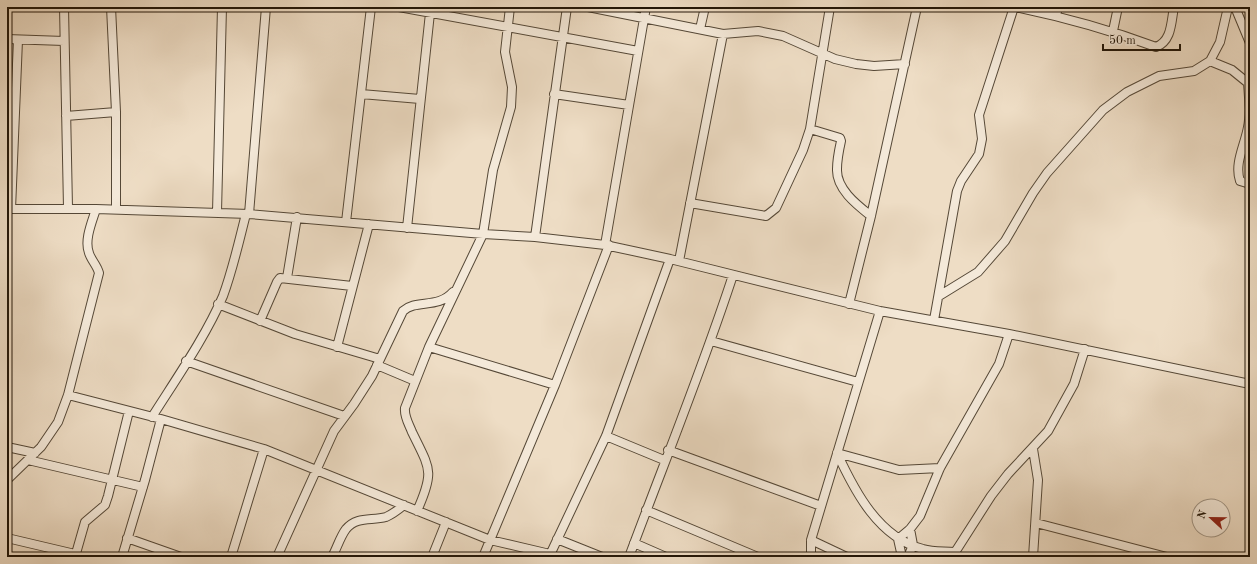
<svg xmlns="http://www.w3.org/2000/svg" width="1257" height="564" font-family="'Old Standard TT',serif">
  <style>
    .lines { fill: none; stroke-linecap: round; stroke-linejoin: round }
    .street-casing { stroke: #554837; stroke-width: 10 }
    .street { stroke: #f4e9d9; stroke-width: 8 }
  </style>
  <rect width="100%" height="100%" fill="#eeddc5"/>
  <filter id="stains"><feTurbulence type="fractalNoise" baseFrequency=".005" numOctaves="4"/><feColorMatrix values="0 0 0 0 .2 0 0 0 0 .09 0 0 0 0 .02 0 0 0 .5 -.17"/></filter>
  <radialGradient id="worn" r=".72"><stop offset=".6" stop-color="#630" stop-opacity="0"/><stop offset="1" stop-color="#630" stop-opacity=".3"/></radialGradient>
  <g class="lines">
    <g class="street-casing">
      <path id="street" d="M 64,7 L 68,208
        M 111,7 L 116,112 L 116,209
        M 399,7 L 638,51
        M 588,7 L 723,34 L 758,31 L 783,36 L 835,59 L 856,64 L 874,66 L 905,64
        M 1015,7 C 1063,17 1110,30 1156,47 C 1172,41 1171,22 1174,7
        M 1235,7 L 1250,43
        M 1056,16 L 1058,7
        M 700,29 L 705,7
        M 1113,31 L 1118,7
        M 7,39 L 64,41
        M 1210,61 L 1232,70 L 1248,83 C 1249,97 1251,113 1248,127 C 1245,145 1234,163 1240,181 L 1250,184
        M 361,94 L 420,99
        M 554,94 L 629,105
        M 66,116 L 116,112
        M 810,129 L 840,138 L 841,141 C 839,150 837,160 837,169 C 836,189 857,205 871,216
        M 690,203 L 766,216 L 776,208 L 803,150 L 810,129 L 830,7
        M 7,209 L 96,209 L 249,214 L 483,234 L 535,237 L 605,245 L 670,259 L 880,311 L 1009,334 L 1250,384
        M 11,209 L 18,40
        M 217,212 L 222,7
        M 249,214 L 266,7
        M 346,222 L 371,7
        M 407,228 L 430,13
        M 535,237 L 567,7
        M 605,245 L 646,7
        M 679,261 L 723,34
        M 287,278 L 297,217
        M 939,296 L 978,272 L 1005,241 L 1033,193 L 1047,173 L 1103,110 L 1127,92 L 1159,76 L 1194,71 L 1210,61 L 1220,42 L 1228,7
        M 218,304 L 295,334 L 380,359
        M 849,304 L 871,216 L 917,7
        M 934,320 L 957,191 L 961,181 L 979,154 L 982,139 L 979,115 L 1014,7
        M 260,321 L 277,282 L 280,278 L 352,286
        M 711,341 L 858,382
        M 337,347 L 369,224
        M 429,347 L 555,385
        M 186,361 L 344,416
        M 377,365 L 415,381
        M 68,395 L 161,419 L 264,449 L 490,540 L 550,554
        M 152,417 C 176,379 206,336 223,296 C 233,269 239,241 246,214
        M 606,436 L 664,460
        M 7,447 L 35,453
        M 1033,449 L 1038,480 L 1033,557
        M 668,450 L 821,506
        M 837,453 C 855,492 879,538 923,549 C 933,552 944,551 954,552
        M 837,453 L 899,470 L 940,468
        M 28,460 L 143,487
        M 7,480 L 41,447 L 58,422 L 68,395 L 99,273 C 97,265 91,260 89,253 C 84,240 92,222 96,209
        M 646,510 L 758,557
        M 417,511 C 435,471 430,469 412,432 C 409,424 404,417 405,408 L 429,347 L 483,234 L 493,170 L 511,107 L 512,87 L 505,52 L 510,7
        M 1036,523 L 1167,557
        M 7,538 L 75,554
        M 127,538 L 181,557
        M 557,539 L 602,557
        M 898,539 L 910,529 L 920,516 L 940,468 L 999,364 L 1009,334
        M 898,539 L 902,557
        M 811,540 L 847,557
        M 634,543 L 666,557
        M 75,557 L 85,522 L 105,505 L 108,496 L 129,411
        M 122,557 L 145,480 L 161,419
        M 231,557 L 264,449
        M 277,557 L 334,431 L 354,404 L 372,376 L 403,311 C 416,299 438,309 453,292
        M 332,557 C 337,548 340,537 346,529 C 357,516 371,521 386,517 C 393,514 398,510 404,505
        M 432,557 L 446,522
        M 483,557 L 555,385 L 609,245
        M 549,557 L 606,436 L 670,259
        M 629,557 C 664,463 702,370 733,275
        M 811,557 L 811,540 L 880,311
        M 908,557 L 913,545 L 910,529
        M 952,557 L 991,496 L 1008,474 L 1048,431 L 1074,384 L 1085,349"/>
    </g>
    <use href="#street" class="street"/>
  </g>
  <rect width="1257" height="564" fill="none" stroke="#eeddc5" stroke-width="24"/>
  <rect x="8" y="8" width="1241" height="548" fill="none" stroke="#221608" stroke-width="2"/>
  <rect x="12" y="12" width="1233" height="540" fill="none" stroke="#221608"/>
  <g transform="translate(1211 518) rotate(292)"><circle r="19" fill="#f4e9d9" stroke="#a09585"/>
  <path d="M0-3L7 15L0 10L-7 15Z" fill="#8f2418"/>
  <text y="-6" font-size="11" font-weight="bold" text-anchor="middle" fill="#221608">N</text>
  </g>
  <path d="M1103 44v6h77v-6" fill="none" stroke="#221608" stroke-width="2"/>
  <text x="1109" y="44" font-size="12" fill="#221608" stroke="#f4e9d9" stroke-width="3" paint-order="stroke">50 m</text>
  <rect width="100%" height="100%" filter="url(#stains)"/>
  <rect width="100%" height="100%" fill="url(#worn)"/>
</svg>
